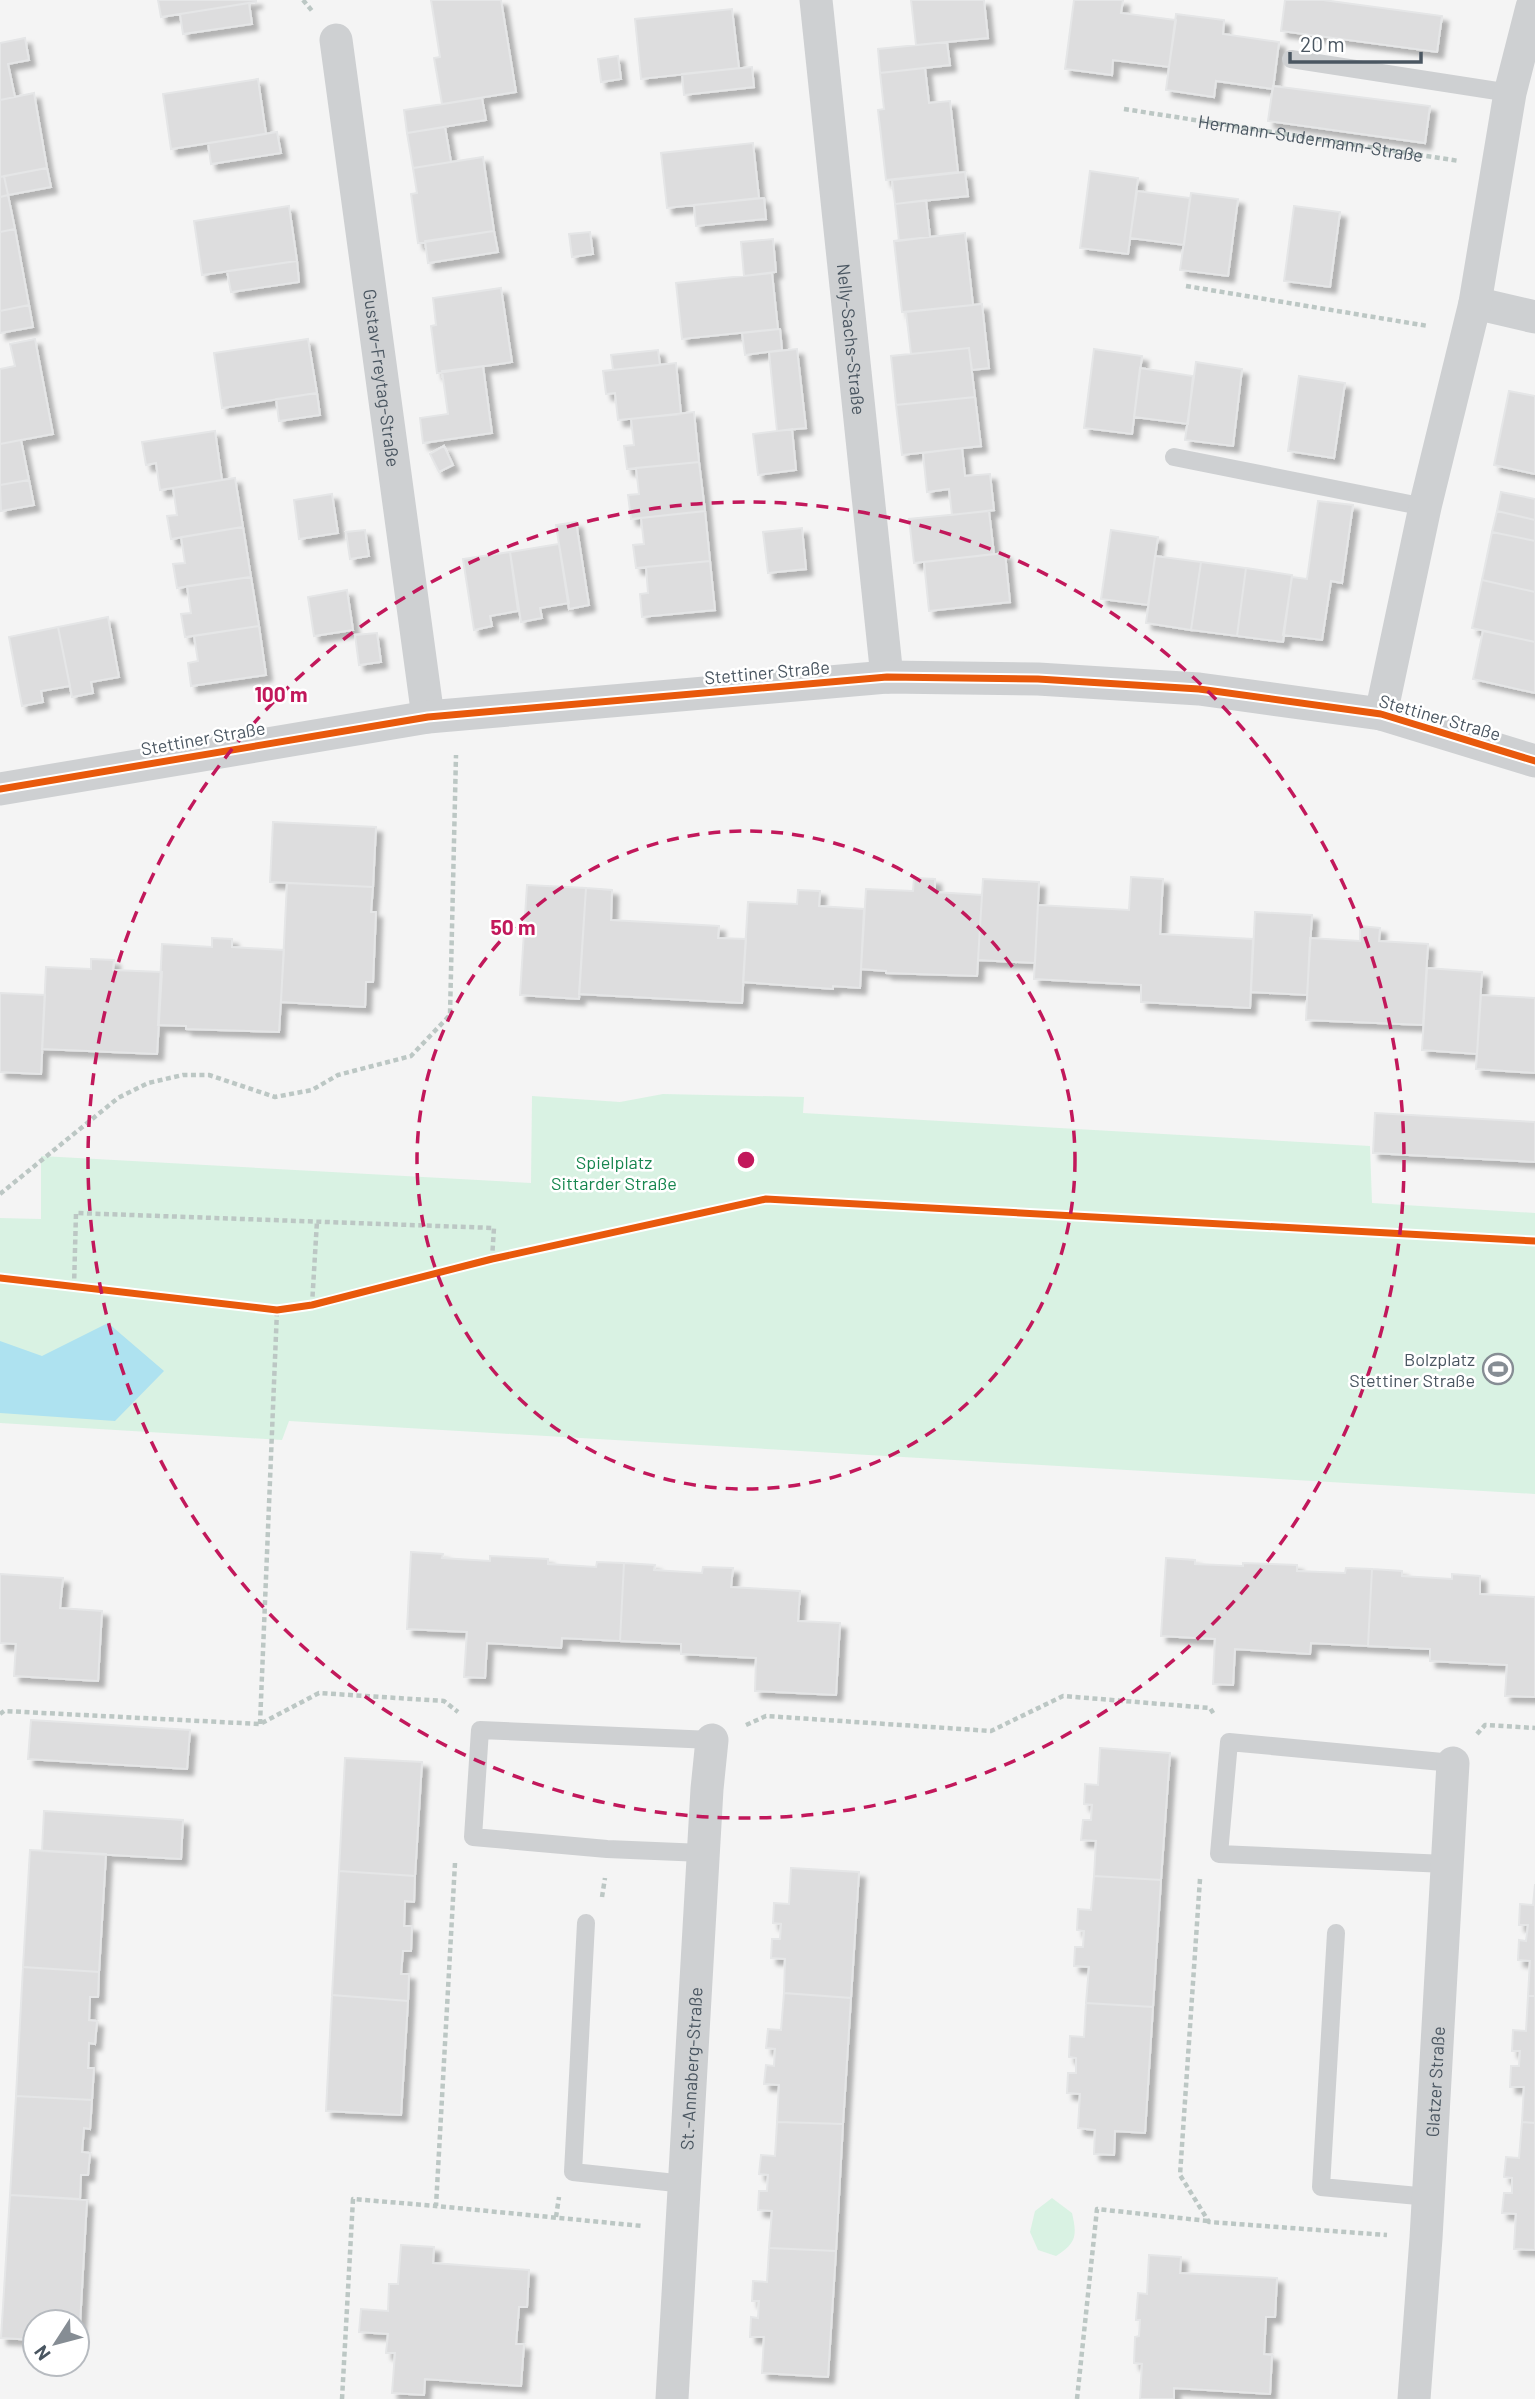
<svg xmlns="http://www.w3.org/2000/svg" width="1535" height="2399" font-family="Barlow,sans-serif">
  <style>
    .green { fill: #d9f2e3 }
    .water { fill: #aee2f0 }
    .building { fill: #ddddde; stroke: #e5e6e7; stroke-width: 2; filter: url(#shadow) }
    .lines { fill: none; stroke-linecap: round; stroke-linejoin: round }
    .path { stroke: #bcc7c4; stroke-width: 4.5; stroke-dasharray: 5 3.5; stroke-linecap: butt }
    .lane { stroke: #ced0d2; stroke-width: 18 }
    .street { stroke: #ced0d2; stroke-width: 33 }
    .cycleway-casing { stroke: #fff; stroke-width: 11 }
    .cycleway { stroke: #e8590c; stroke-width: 7 }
    .ring { fill: none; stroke: #c2185b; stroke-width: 3.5; stroke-dasharray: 12 9 }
    .labels { text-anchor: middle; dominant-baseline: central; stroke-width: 5; stroke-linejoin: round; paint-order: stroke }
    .street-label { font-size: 18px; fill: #4a5661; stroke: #fff }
    .park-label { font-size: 18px; fill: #17864f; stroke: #fff }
    .poi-label { font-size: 18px; fill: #4a5661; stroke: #fff; text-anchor: end }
    .centre { fill: #c2185b; stroke: #fff; stroke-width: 3.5 }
    .ring-label { font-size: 21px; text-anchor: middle; font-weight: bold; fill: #c2185b; stroke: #fff; stroke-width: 5; stroke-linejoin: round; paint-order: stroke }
  </style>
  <defs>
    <filter id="shadow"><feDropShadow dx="6" dy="6" stdDeviation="2" flood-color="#0004"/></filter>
  </defs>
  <rect width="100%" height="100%" fill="#f4f4f4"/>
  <path class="green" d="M 663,1094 L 804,1097 L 803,1113 L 1370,1146 L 1372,1203 L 1535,1213 L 1535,1494 L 289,1421 L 282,1440 L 0,1423 L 0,1218 L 41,1219 L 41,1156 L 531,1183 L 532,1096 L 620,1102 Z
    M 1052,2198 L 1072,2213 C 1077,2235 1077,2243 1056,2256 L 1038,2250 L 1030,2232 L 1035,2211 Z"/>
  <path class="water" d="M 108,1323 L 164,1371 L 115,1421 L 0,1413 L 0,1341 L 42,1356 Z"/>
  <path class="building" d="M 158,0 L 256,0 L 256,2 L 161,17 Z
    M 431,0 L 501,0 L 516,92 L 442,104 L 434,58 L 440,57 Z
    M 911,0 L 984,0 L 988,38 L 916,45 Z
    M 1074,0 L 1123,0 L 1121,13 L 1176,20 L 1169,67 L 1113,60 L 1112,75 L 1065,69 Z
    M 1285,0 L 1323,0 L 1442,16 L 1437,52 L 1281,31 Z
    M 249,3 L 252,24 L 183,34 L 180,14 Z
    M 732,9 L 739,68 L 641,79 L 635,19 Z
    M 1176,14 L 1224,20 L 1223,34 L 1279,42 L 1273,89 L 1216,81 L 1214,97 L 1166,90 Z
    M 25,38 L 29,60 L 8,64 L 15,97 L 0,100 L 0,43 Z
    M 947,42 L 950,65 L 880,73 L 878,49 Z
    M 618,56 L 621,79 L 601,82 L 598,59 Z
    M 752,67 L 754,87 L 684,95 L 682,74 Z
    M 925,68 L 929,103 L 950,101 L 958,172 L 886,180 L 878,110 L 884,109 L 880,73 Z
    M 258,79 L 266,134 L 171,149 L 163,94 Z
    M 1273,86 L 1430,106 L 1425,143 L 1268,121 Z
    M 34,93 L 47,168 L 0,177 L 0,100 Z
    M 482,98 L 486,120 L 407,133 L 404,110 Z
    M 445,127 L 451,162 L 413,168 L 407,133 Z
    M 277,132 L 281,153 L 211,164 L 208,143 Z
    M 753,143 L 759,198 L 667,208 L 661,153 Z
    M 483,157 L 494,231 L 418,243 L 411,194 L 417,193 L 413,168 Z
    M 47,168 L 51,187 L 8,195 L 4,176 Z
    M 1090,171 L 1138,178 L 1128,254 L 1080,248 Z
    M 965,172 L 968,196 L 895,204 L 892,180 Z
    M 4,176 L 8,195 L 0,197 L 0,177 Z
    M 1137,191 L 1190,198 L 1184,245 L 1130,238 Z
    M 1191,193 L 1238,199 L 1228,276 L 1180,270 Z
    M 8,195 L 15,229 L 0,232 L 0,197 Z
    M 764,198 L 766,219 L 696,226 L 694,205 Z
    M 926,200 L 930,237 L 899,241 L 895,204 Z
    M 289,206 L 297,261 L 202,275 L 194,221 Z
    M 1294,206 L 1340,212 L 1330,287 L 1284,281 Z
    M 15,229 L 29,305 L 0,311 L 0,232 Z
    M 494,231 L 498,252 L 428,263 L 425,241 Z
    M 590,232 L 593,254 L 572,257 L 569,234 Z
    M 965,233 L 973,305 L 902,312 L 894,241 Z
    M 773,239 L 776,272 L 744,276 L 741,242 Z
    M 297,261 L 299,282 L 231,292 L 227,271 Z
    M 772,273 L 778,329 L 682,339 L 676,283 Z
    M 501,288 L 512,362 L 437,373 L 431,326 L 436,325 L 433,298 Z
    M 982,304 L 989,368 L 972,370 L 969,348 L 911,354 L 906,312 Z
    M 29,305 L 33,327 L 0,333 L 0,311 Z
    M 780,329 L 782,350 L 745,355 L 742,333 Z
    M 35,339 L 53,434 L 0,444 L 0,369 L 15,366 L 10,344 Z
    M 308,339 L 317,393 L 222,408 L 214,353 Z
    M 969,348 L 975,397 L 896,405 L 891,356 Z
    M 797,349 L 806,428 L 777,431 L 769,352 Z
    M 1094,349 L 1142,356 L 1132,434 L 1084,428 Z
    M 658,350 L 660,365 L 613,370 L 611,355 Z
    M 1196,362 L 1242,369 L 1233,446 L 1185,440 Z
    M 676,363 L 681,414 L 618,420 L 615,393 L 606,394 L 603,371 Z
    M 483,366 L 492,433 L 423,443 L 420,418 L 448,414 L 442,371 Z
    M 1140,368 L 1193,376 L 1188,424 L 1134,417 Z
    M 1299,376 L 1345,383 L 1334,458 L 1288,451 Z
    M 1509,391 L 1535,396 L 1535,474 L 1494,465 Z
    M 317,393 L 320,415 L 279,421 L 276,399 Z
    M 975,397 L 981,446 L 902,455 L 896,405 Z
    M 694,412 L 699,462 L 627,469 L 624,446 L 634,445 L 631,419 Z
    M 792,429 L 796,470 L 758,475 L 753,434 Z
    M 215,431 L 222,480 L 160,490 L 156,463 L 146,465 L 142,442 Z
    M 21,440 L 29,480 L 0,485 L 0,444 Z
    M 444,446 L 453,465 L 439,472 L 430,454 Z
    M 962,448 L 965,476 L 990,474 L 994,510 L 952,515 L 949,489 L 927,492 L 923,453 Z
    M 699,462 L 705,511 L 631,519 L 628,495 L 639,494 L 636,468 Z
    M 235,478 L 243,527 L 171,539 L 167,516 L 177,515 L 173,488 Z
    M 29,480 L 34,505 L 1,511 L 0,485 Z
    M 1501,492 L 1535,499 L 1535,520 L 1497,511 Z
    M 332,494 L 338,533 L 299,539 L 294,500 Z
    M 1318,501 L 1353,505 L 1342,583 L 1331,581 L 1322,640 L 1283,635 L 1292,577 L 1307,579 Z
    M 705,511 L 710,561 L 636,568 L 633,545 L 644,544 L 641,518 Z
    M 989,511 L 994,554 L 914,563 L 909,519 Z
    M 1497,511 L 1535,520 L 1535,541 L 1492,532 Z
    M 576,522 L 589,605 L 569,609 L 556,525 Z
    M 243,527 L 251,577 L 177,588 L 173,564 L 185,563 L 181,537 Z
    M 802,528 L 806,569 L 768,573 L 763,532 Z
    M 365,530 L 369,556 L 350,559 L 346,532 Z
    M 1111,530 L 1158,537 L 1148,605 L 1101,599 Z
    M 1492,532 L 1535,541 L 1535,592 L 1482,580 Z
    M 559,544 L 569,603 L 540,608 L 542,618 L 521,622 L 510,552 Z
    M 510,552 L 518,611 L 490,616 L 492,626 L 474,630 L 463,559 Z
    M 1005,553 L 1010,602 L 929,611 L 924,562 Z
    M 1155,556 L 1201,562 L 1191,630 L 1146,623 Z
    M 710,561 L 715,610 L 642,617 L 640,594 L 648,593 L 646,567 Z
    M 1201,562 L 1246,568 L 1237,636 L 1191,630 Z
    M 1246,568 L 1292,575 L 1283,642 L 1237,636 Z
    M 251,577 L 259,626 L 185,637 L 181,614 L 191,613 L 187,586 Z
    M 1482,580 L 1535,592 L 1535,642 L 1472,628 Z
    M 347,590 L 353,630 L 314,636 L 308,597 Z
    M 108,617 L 119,677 L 91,682 L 93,693 L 72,697 L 58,627 Z
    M 259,626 L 266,675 L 191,686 L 188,663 L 198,661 L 194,636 Z
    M 58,627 L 70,686 L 41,691 L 43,702 L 22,706 L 9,637 Z
    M 1483,631 L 1535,642 L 1535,693 L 1473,679 Z
    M 377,633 L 381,662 L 359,665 L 355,635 Z
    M 273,822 L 376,827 L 373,887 L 270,882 Z
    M 1131,877 L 1163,879 L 1160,934 L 1253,939 L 1250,1008 L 1141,1002 L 1141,985 L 1034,979 L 1038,905 L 1129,910 Z
    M 914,878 L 935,879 L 935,892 L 982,895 L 977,976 L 886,973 L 886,971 L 861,969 L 866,889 L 913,891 Z
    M 983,879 L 1039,882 L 1035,963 L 978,960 Z
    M 287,883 L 373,887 L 371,912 L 376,912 L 373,982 L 366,982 L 365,1007 L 281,1002 Z
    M 527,885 L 586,888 L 579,999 L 520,995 Z
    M 586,888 L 612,890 L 611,920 L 719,926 L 718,938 L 746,939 L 742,1003 L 579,994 Z
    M 798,890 L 820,891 L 819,906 L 864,909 L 860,988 L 833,986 L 833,989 L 743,982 L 748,902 L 797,904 Z
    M 1255,912 L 1312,915 L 1307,995 L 1251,992 Z
    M 1360,926 L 1380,928 L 1379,941 L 1428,944 L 1423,1025 L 1306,1020 L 1310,938 L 1360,941 Z
    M 212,938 L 232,939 L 232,947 L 284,950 L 279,1032 L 186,1029 L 186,1026 L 158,1025 L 162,944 L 212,947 Z
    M 91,959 L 114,960 L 113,970 L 162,972 L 157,1054 L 42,1049 L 46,967 L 91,969 Z
    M 1427,968 L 1482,972 L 1477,1054 L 1422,1050 Z
    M 0,993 L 45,995 L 41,1074 L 0,1072 Z
    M 1481,995 L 1535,998 L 1535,1073 L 1476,1069 Z
    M 1375,1113 L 1535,1122 L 1535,1162 L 1373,1153 Z
    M 411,1552 L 443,1554 L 442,1558 L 490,1561 L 490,1556 L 548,1559 L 548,1564 L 596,1567 L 597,1562 L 624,1563 L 620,1641 L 562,1638 L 561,1648 L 487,1643 L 485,1678 L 464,1677 L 467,1632 L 407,1629 Z
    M 1166,1558 L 1195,1560 L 1195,1564 L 1243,1566 L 1243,1563 L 1297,1565 L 1297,1571 L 1345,1573 L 1346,1568 L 1372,1569 L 1368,1646 L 1311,1643 L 1310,1654 L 1235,1649 L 1233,1685 L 1213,1684 L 1215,1639 L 1161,1636 Z
    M 624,1563 L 655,1565 L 654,1570 L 702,1573 L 703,1567 L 733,1568 L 731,1587 L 800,1591 L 798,1621 L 840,1623 L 836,1695 L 755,1691 L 756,1658 L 681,1654 L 681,1644 L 620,1641 Z
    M 1372,1569 L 1402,1571 L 1402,1576 L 1452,1579 L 1452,1574 L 1480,1576 L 1480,1594 L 1535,1597 L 1535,1697 L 1505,1696 L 1507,1665 L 1430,1661 L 1430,1649 L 1368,1646 Z
    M 0,1574 L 63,1578 L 60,1608 L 102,1611 L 98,1681 L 14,1676 L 16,1644 L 0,1643 Z
    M 31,1720 L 190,1730 L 187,1769 L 28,1759 Z
    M 1100,1748 L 1170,1753 L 1161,1880 L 1094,1876 L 1096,1841 L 1081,1840 L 1083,1820 L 1091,1820 L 1092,1805 L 1084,1804 L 1085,1784 L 1098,1785 Z
    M 345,1758 L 422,1762 L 415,1876 L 339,1871 Z
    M 44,1811 L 183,1820 L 181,1859 L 42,1851 Z
    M 30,1850 L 106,1854 L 99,1972 L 23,1967 Z
    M 791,1868 L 859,1872 L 851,1998 L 784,1993 L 785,1959 L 771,1958 L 772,1939 L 780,1939 L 781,1924 L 773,1923 L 774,1903 L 789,1904 Z
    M 339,1871 L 415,1876 L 414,1902 L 405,1901 L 404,1926 L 412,1926 L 411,1951 L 403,1951 L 401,1974 L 409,1974 L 408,2001 L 332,1995 Z
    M 1094,1876 L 1161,1880 L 1153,2007 L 1086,2003 L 1089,1967 L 1074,1966 L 1075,1947 L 1083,1947 L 1084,1931 L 1077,1930 L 1078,1909 L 1091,1910 Z
    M 1535,1884 L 1535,1996 L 1528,1996 L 1530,1961 L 1518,1960 L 1519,1940 L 1526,1941 L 1528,1925 L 1519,1925 L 1520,1904 L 1533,1905 Z
    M 23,1967 L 99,1972 L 98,1997 L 90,1997 L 89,2020 L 97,2021 L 95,2044 L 89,2043 L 88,2068 L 94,2068 L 92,2100 L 16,2096 Z
    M 784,1993 L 851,1998 L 843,2124 L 777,2122 L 779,2085 L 764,2084 L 766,2065 L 774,2066 L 775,2049 L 766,2048 L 768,2029 L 781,2030 Z
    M 332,1995 L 408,2001 L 401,2115 L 326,2111 Z
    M 1528,1996 L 1535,1996 L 1535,2123 L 1522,2122 L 1524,2087 L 1510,2087 L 1511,2066 L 1519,2066 L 1520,2051 L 1512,2051 L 1513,2030 L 1526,2031 Z
    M 1086,2003 L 1153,2007 L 1145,2133 L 1115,2131 L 1114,2155 L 1094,2154 L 1095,2130 L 1078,2128 L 1080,2094 L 1067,2093 L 1068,2073 L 1076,2073 L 1076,2058 L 1069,2057 L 1070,2036 L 1084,2037 Z
    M 16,2096 L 92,2100 L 90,2129 L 84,2128 L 82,2152 L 90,2153 L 88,2175 L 81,2175 L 80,2199 L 10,2195 Z
    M 777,2122 L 843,2124 L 836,2251 L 769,2248 L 772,2211 L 758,2210 L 759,2191 L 767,2191 L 768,2175 L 759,2174 L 761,2155 L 775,2156 Z
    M 1522,2122 L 1535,2123 L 1535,2250 L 1514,2249 L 1516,2214 L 1502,2213 L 1504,2193 L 1512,2193 L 1512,2178 L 1504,2177 L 1506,2157 L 1519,2158 Z
    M 10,2195 L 87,2200 L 79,2342 L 77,2322 L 35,2322 L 35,2340 L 1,2338 Z
    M 401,2245 L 434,2247 L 433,2263 L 529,2270 L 527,2307 L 519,2307 L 516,2344 L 524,2344 L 521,2386 L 425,2379 L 424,2395 L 392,2393 L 395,2353 L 386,2353 L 388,2334 L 359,2332 L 361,2309 L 388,2311 L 389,2284 L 398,2284 Z
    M 769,2248 L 836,2251 L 828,2377 L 762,2373 L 764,2337 L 750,2337 L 751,2317 L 758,2318 L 759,2301 L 752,2301 L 753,2281 L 767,2282 Z
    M 1149,2255 L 1181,2257 L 1180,2273 L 1277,2278 L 1275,2317 L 1266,2317 L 1264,2354 L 1272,2355 L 1270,2394 L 1174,2388 L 1174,2399 L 1140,2399 L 1142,2364 L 1134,2363 L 1135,2337 L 1139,2336 L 1140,2320 L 1136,2320 L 1138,2293 L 1147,2294 Z"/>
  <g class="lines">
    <g class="path">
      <path d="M 303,0 L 313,12"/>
      <path id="s1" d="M 1124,109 L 1459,161"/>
      <path d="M 1186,286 L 1428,326"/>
      <path d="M 0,1194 L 118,1098 L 148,1083 L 183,1075 L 209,1075 L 275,1097 L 312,1090 L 338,1075 L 411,1056 L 450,1015 L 456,755"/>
      <path d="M 74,1287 L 76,1213 L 494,1228 L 492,1259"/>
      <path d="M 312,1305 L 317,1221"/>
      <path d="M 0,1714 L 4,1711 L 260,1724 L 319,1693 L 444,1701 L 458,1712"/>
      <path d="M 260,1724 L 277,1310"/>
      <path d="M 746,1725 L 766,1716 L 991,1731 L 1063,1696 L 1210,1708 L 1215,1716"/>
      <path d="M 1477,1734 L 1485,1725 L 1535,1728"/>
      <path d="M 455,1863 L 436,2206 L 642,2226"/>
      <path d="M 1200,1879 L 1180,2175 L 1209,2222 L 1387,2235"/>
      <path d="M 602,1897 L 605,1878"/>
      <path d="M 556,2217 L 559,2197"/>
      <path d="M 342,2399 L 353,2199 L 436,2206"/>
      <path d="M 1077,2399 L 1097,2209 L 1208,2221"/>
    </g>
    <path class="lane" d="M 1291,59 L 1510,93
      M 1174,457 L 1425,507
      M 703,1853 L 607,1849 L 473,1837 L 480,1730 L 712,1740
      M 1446,1864 L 1219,1854 L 1229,1742 L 1453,1763
      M 586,1923 L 573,2172 L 685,2184
      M 1336,1933 L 1321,2187 L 1429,2197"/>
    <g class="street">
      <path id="s2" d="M 816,0 L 887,677"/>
      <path id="s3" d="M 336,40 L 428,717"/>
      <path d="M 1475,303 L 1535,317"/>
      <path d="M 1381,714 L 1425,507 L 1475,303 L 1510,93 L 1532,7"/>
      <path d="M 0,789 L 428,717 L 887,677 L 1038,679 L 1199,689 L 1381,714 L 1535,761"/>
      <path id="s4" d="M 672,2399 L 707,1789 L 712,1740"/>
      <path id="s5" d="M 1414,2399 L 1426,2238 L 1453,1763"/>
    </g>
    <g class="cycleway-casing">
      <path id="cycleway" d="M 0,789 L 428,717 L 887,677 L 1038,679 L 1199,689 L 1381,714 L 1535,761
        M 0,1278 L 277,1310 L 312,1305 L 492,1259 L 766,1199 L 1535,1241"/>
    </g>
    <use href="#cycleway" class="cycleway"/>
  </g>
  <g class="ring">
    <circle cx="746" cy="1160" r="329"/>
    <circle cx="746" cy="1160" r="658"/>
  </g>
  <defs>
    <g id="stadium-ring" transform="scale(1.575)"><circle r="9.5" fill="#fff" stroke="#868d94" stroke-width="1.5"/><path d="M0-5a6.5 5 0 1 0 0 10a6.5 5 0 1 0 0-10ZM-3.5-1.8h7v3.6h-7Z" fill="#868d94"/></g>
  </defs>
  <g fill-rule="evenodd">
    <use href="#stadium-ring" x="1498" y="1369"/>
  </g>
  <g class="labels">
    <g class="street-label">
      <text stroke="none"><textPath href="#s1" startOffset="189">Hermann-Sudermann-Straße</textPath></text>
      <text stroke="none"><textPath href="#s2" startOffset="341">Nelly-Sachs-Straße</textPath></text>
      <text stroke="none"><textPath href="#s3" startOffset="341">Gustav-Freytag-Straße</textPath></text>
      <text transform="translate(767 672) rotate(-5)">Stettiner Straße</text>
      <text transform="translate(1440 717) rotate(16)">Stettiner Straße</text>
      <text transform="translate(203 738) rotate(-10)">Stettiner Straße</text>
      <text stroke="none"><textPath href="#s4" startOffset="331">St.-Annaberg-Straße</textPath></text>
      <text stroke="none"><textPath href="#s5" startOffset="318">Glatzer Straße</textPath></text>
    </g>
    <g class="park-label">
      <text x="614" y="1162">Spielplatz<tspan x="614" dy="21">Sittarder Straße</tspan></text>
    </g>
    <g class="poi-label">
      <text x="1475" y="1359">Bolzplatz<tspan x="1475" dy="21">Stettiner Straße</tspan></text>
    </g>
  </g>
  <circle cx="746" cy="1160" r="10" class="centre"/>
  <g class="ring-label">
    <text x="281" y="702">100 m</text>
    <text x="513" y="935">50 m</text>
  </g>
  <g transform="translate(56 2343) rotate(234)"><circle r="33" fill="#ffffff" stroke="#b7bbc0" stroke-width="2"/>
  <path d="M0-5L12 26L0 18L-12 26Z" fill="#868d94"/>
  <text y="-10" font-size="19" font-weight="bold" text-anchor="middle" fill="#4a5661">N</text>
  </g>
  <path d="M1290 52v10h131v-10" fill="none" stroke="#4a5661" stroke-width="3.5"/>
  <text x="1300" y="52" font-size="21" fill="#4a5661" stroke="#ffffff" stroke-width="5" paint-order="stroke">20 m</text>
</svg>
